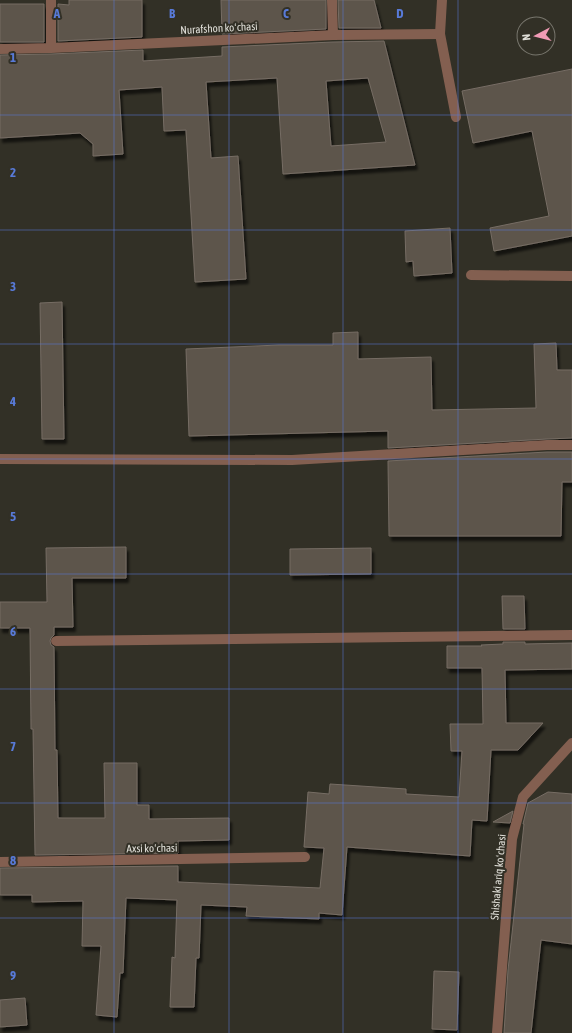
<svg xmlns="http://www.w3.org/2000/svg" width="572" height="1033" font-family="'Asap Condensed',sans-serif">
  <style>
    .building { fill: #5d544b; stroke: #766d64; fill-rule: evenodd; filter: url(#shadow) }
    .lines { fill: none; stroke-linecap: round; stroke-linejoin: round }
    .lane { stroke: #835f50; stroke-width: 10 }
    .street { stroke: #835f50; stroke-width: 10 }
    .grid { fill: none; stroke: #587ad8; stroke-width: 1; stroke-opacity: 0.55 }
    .labels { text-anchor: middle; dominant-baseline: central; stroke-width: 4; stroke-linejoin: round; paint-order: stroke }
    .street-label { font-size: 11px; fill: #e0dfd8; stroke: #323026 }
    .grid-label { font-size: 13px; text-anchor: middle; font-weight: bold; fill: #587ad8; stroke: #323026; stroke-width: 4; stroke-linejoin: round; paint-order: stroke }
  </style>
  <defs>
    <filter id="shadow"><feDropShadow dx="2.5" dy="4.5" stdDeviation="1" flood-color="#0009"/></filter>
  </defs>
  <rect width="100%" height="100%" fill="#323026"/>
  <path class="building" d="M 69,0 L 142,0 L 142,37 L 58,41 L 58,4 L 69,5 Z
    M 221,0 L 326,0 L 326,29 L 222,34 Z
    M 338,0 L 374,0 L 381,28 L 339,28 Z
    M 0,4 L 44,4 L 44,42 L 0,42 Z
    M 384,41 L 415,165 L 283,174 L 277,78 L 206,82 L 211,158 L 238,156 L 246,279 L 195,282 L 186,130 L 164,131 L 162,87 L 119,90 L 123,154 L 93,156 L 93,144 L 80,133 L 0,138 L 0,55 L 51,54 L 143,50 L 143,61 L 222,56 L 222,47 L 333,42 ZM 368,78 L 386,142 L 331,146 L 326,81 Z
    M 572,69 L 572,236 L 494,251 L 490,228 L 549,216 L 532,131 L 473,143 L 462,91 Z
    M 450,228 L 452,273 L 414,276 L 413,261 L 406,262 L 405,231 Z
    M 62,302 L 64,439 L 42,439 L 40,303 Z
    M 358,332 L 358,359 L 431,357 L 432,410 L 536,408 L 534,344 L 556,343 L 557,370 L 572,370 L 572,438 L 547,439 L 388,448 L 388,431 L 189,436 L 186,349 L 279,345 L 333,345 L 333,333 Z
    M 547,452 L 572,452 L 572,482 L 562,482 L 561,536 L 389,536 L 388,461 Z
    M 126,547 L 126,578 L 72,578 L 73,627 L 54,627 L 54,635 L 51,638 L 50,641 L 51,645 L 54,647 L 55,750 L 57,750 L 58,818 L 105,818 L 104,763 L 137,763 L 137,805 L 149,805 L 149,819 L 229,818 L 229,840 L 178,841 L 178,853 L 35,855 L 33,729 L 31,729 L 30,628 L 0,628 L 0,602 L 47,602 L 46,548 Z
    M 371,548 L 371,574 L 290,575 L 290,549 Z
    M 502,596 L 524,596 L 525,629 L 503,629 Z
    M 503,642 L 525,642 L 525,644 L 572,643 L 572,669 L 505,670 L 506,723 L 543,723 L 518,750 L 491,750 L 487,821 L 472,820 L 470,856 L 347,847 L 342,915 L 319,913 L 319,919 L 246,916 L 247,907 L 201,905 L 199,958 L 196,958 L 194,1007 L 170,1007 L 172,957 L 175,958 L 177,900 L 126,898 L 123,973 L 120,973 L 117,1017 L 96,1015 L 101,946 L 82,946 L 83,901 L 32,902 L 32,895 L 0,895 L 0,868 L 178,866 L 178,882 L 320,888 L 324,848 L 304,847 L 308,792 L 329,794 L 330,784 L 406,789 L 406,794 L 459,797 L 462,751 L 451,751 L 450,724 L 483,724 L 482,668 L 447,668 L 447,646 L 482,646 L 481,645 L 503,644 Z
    M 548,792 L 572,794 L 572,944 L 541,940 L 531,1033 L 504,1033 L 508,970 L 524,824 L 523,824 L 528,803 Z
    M 513,811 L 510,823 L 493,822 Z
    M 434,971 L 459,972 L 457,1030 L 432,1029 Z
    M 25,998 L 27,1025 L 0,1027 L 0,1000 Z"/>
  <g class="lines">
    <path class="lane" d="M 442,0 L 440,34 L 456,117
      M 471,275 L 572,276
      M 56,641 L 572,635"/>
    <path class="street" d="M 51,0 L 51,48
      M 332,0 L 333,35
      M 0,49 L 51,48 L 333,35 L 440,34
      M 0,459 L 292,460 L 547,445 L 572,445
      M 0,862 L 305,857
      M 497,1033 L 512,839 L 523,797 L 572,743"/>
  </g>
  <path class="grid" d="M 114,0 L 114,1033M 229,0 L 229,1033M 343,0 L 343,1033M 458,0 L 458,1033M 0,115 L 572,115M 0,230 L 572,230M 0,344 L 572,344M 0,459 L 572,459M 0,574 L 572,574M 0,689 L 572,689M 0,803 L 572,803M 0,918 L 572,918"/>
  <g class="labels">
    <g class="street-label">
      <text transform="translate(219 28) rotate(-3)">Nurafshon koʻchasi</text>
      <text transform="translate(152 848) rotate(-1)">Axsi koʻchasi</text>
      <text transform="translate(498 877) rotate(-85)">Shishaki ariq koʻchasi</text>
    </g>
  </g>
  <g class="grid-label">
    <text x="57" y="18">A</text>
    <text x="172" y="18">B</text>
    <text x="286" y="18">C</text>
    <text x="400" y="18">D</text>
    <text x="13" y="62">1</text>
    <text x="13" y="177">2</text>
    <text x="13" y="291">3</text>
    <text x="13" y="406">4</text>
    <text x="13" y="521">5</text>
    <text x="13" y="636">6</text>
    <text x="13" y="751">7</text>
    <text x="13" y="865">8</text>
    <text x="13" y="980">9</text>
  </g>
  <g transform="translate(536 36) rotate(263)"><circle r="19" fill="#323026" stroke="#78766d"/>
  <path d="M0-3L7 15L0 10L-7 15Z" fill="#f09ab5"/>
  <text y="-6" font-size="11" font-weight="bold" text-anchor="middle" fill="#e0dfd8">N</text>
  </g>
</svg>
